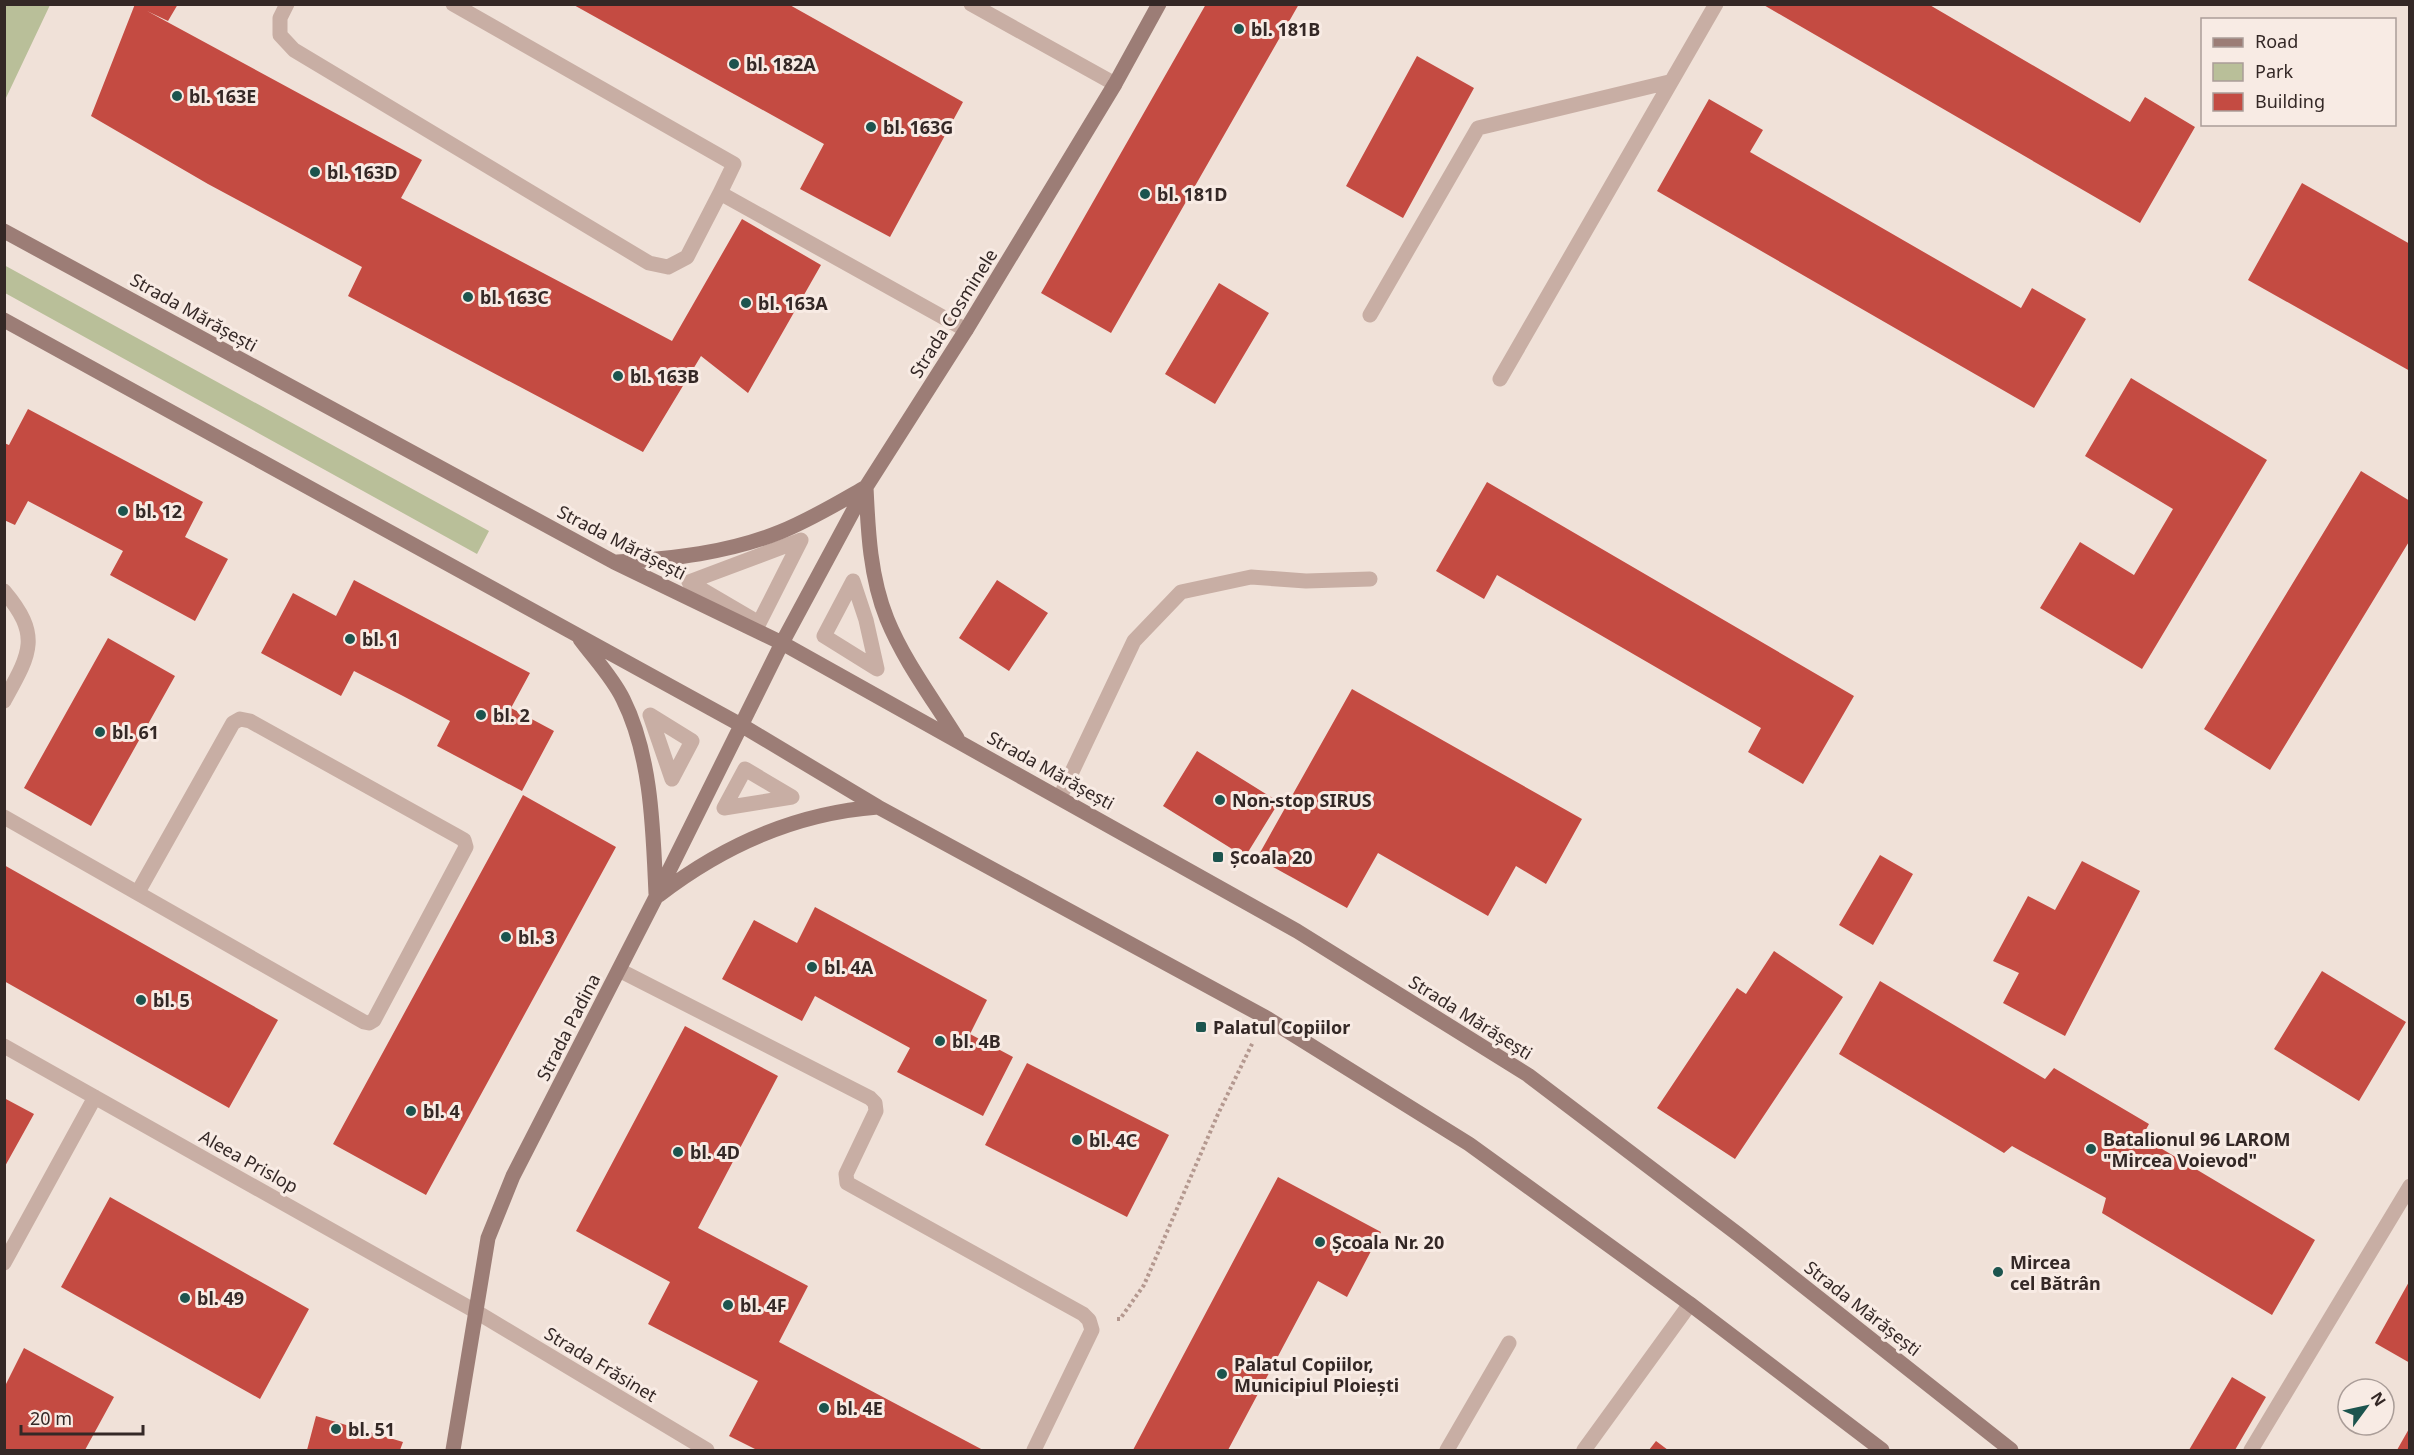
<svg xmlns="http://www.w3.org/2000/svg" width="2414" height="1455" font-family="'Noto Sans',sans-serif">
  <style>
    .green { fill: #b9bf99 }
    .building { fill: #c44b42 }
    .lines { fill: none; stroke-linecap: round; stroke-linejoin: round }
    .path { stroke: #b4988f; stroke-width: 4; stroke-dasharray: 3 3; stroke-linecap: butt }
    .lane { stroke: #c8aea4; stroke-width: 15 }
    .street { stroke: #c8aea4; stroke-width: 15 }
    .secondary { stroke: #9c7d76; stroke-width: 15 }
    .poi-dot { fill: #1c544e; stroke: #f8ebe4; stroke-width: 2 }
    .labels { text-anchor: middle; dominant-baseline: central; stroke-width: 6; stroke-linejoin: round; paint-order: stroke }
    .poi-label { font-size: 18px; font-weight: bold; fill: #342826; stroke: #f8ebe4; text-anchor: start }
    .street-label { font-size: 18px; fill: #342826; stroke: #f8ebe4 }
  </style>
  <rect width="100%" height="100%" fill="#f0e1d8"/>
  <path class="green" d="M 5,4 L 50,5 L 5,100 L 4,5 Z
    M 4,265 L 489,531 L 477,554 L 5,293 Z"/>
  <path class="building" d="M 135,4 L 178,4 L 168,21 L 147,11 L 422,160 L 401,198 L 672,341 L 742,219 L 821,265 L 748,393 L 701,356 L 643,452 L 348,296 L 362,267 L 208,184 L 91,116 Z
    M 572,4 L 788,4 L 963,102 L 890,237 L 800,189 L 824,144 Z
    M 1206,4 L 1299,4 L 1111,333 L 1041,293 Z
    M 1762,4 L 1928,4 L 2130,122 L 2145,97 L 2195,127 L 2140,223 Z
    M 1417,56 L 1474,88 L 1403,218 L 1346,186 Z
    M 1709,99 L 1763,130 L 1750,152 L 2021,308 L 2032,288 L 2086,319 L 2034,408 L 1657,191 Z
    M 2302,183 L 2410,244 L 2410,371 L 2248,280 Z
    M 1219,283 L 1269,313 L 1215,404 L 1165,374 Z
    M 2131,378 L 2267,460 L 2142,669 L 2040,608 L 2080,542 L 2134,575 L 2173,509 L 2085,456 Z
    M 28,409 L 203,502 L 185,537 L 228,559 L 195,621 L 110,575 L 123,551 L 28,501 L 15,525 L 4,520 L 4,443 L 9,445 Z
    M 2361,471 L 2410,501 L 2410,540 L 2270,770 L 2204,729 Z
    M 1487,482 L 1854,696 L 1803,784 L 1748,752 L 1761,728 L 1497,575 L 1484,599 L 1436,571 Z
    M 354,580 L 530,673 L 511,708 L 554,731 L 522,791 L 437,746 L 450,721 L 403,696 L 354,671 L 341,696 L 261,653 L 293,593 L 336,616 Z
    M 997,580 L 1048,613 L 1009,671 L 959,638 Z
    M 108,638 L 175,676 L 91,826 L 24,788 Z
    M 1352,689 L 1582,819 L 1546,884 L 1516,866 L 1488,916 L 1378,853 L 1347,908 L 1257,858 Z
    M 1197,751 L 1279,802 L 1245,857 L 1163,806 Z
    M 523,795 L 616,847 L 426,1195 L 333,1144 Z
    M 1880,855 L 1913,874 L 1873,945 L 1839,925 Z
    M 2082,861 L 2140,891 L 2065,1036 L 2003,1003 L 2019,973 L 1993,961 L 2028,896 L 2055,910 Z
    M 4,865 L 278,1020 L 229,1108 L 4,981 Z
    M 815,907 L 987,1000 L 970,1034 L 1013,1057 L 983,1116 L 897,1072 L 910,1048 L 815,996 L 802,1021 L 722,979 L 754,920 L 797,943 Z
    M 1774,951 L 1843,997 L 1735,1159 L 1657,1108 L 1737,988 L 1746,994 Z
    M 2322,971 L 2406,1022 L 2359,1101 L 2274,1049 Z
    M 1880,981 L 2045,1079 L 2054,1068 L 2149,1124 L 2142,1137 L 2315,1240 L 2272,1315 L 2102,1213 L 2106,1198 L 2012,1146 L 2004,1153 L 1839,1054 Z
    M 685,1026 L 778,1076 L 698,1228 L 808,1286 L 779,1342 L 983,1450 L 757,1450 L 729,1436 L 758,1381 L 648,1324 L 670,1282 L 576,1231 Z
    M 1027,1063 L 1169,1135 L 1127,1217 L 985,1145 Z
    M 4,1098 L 34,1114 L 4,1168 Z
    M 1278,1177 L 1381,1232 L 1347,1297 L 1318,1281 L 1228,1450 L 1133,1450 Z
    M 110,1197 L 309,1309 L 260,1399 L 61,1287 Z
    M 2410,1280 L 2410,1363 L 2375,1343 Z
    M 24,1348 L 114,1397 L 85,1450 L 4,1450 L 4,1388 Z
    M 2232,1377 L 2266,1397 L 2235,1450 L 2189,1450 Z
    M 316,1416 L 403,1442 L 400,1450 L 307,1450 Z
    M 2410,1427 L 2410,1450 L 2397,1450 Z
    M 1656,1441 L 1668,1450 L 1649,1450 Z"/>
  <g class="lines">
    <path class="path" d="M 1117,1319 L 1120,1319 L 1144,1285 L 1218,1114 L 1253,1042"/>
    <path class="lane" d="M 287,4 L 280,18 L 280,35 L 294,50 L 649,263 L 668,267 L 687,257 L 720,193
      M 453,4 L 734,164 L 720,193 L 966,330
      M 1370,315 L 1478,128 L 1669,82
      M 1500,379 L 1716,4
      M 4,591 C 42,636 30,654 4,701
      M 1060,797 L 1134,641 L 1181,592 L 1251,577 L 1306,581 L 1370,579
      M 4,817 L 364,1022 L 369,1023 L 374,1020 L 466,847 L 464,840 L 457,836 L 250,721 L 240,719 L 233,723 L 138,892
      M 619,970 L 870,1098 L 875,1103 L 876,1111 L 846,1174 L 847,1183 L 1083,1314 L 1089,1320 L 1092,1330 L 1034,1450
      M 1447,1450 L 1509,1343
      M 1584,1450 L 1690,1304
      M 2251,1450 L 2410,1186"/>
    <path class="street" d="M 971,4 L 1115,84
      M 801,540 L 759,623 L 689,582 Z
      M 853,581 L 866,620 L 877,669 L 824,636 Z
      M 650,715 L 692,741 L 672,779 Z
      M 745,769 L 792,797 L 724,808 Z
      M 4,1046 L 475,1311 L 707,1450
      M 4,1263 L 95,1097"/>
    <path class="secondary" d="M 4,231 L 614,562 L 782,643 L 1297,931 L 1528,1075 L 1739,1235 L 2011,1450
      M 4,320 L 741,725 L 878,807 L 1265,1017 L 1469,1144 L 1690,1304 L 1882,1450
      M 866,487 C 868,531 870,577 887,619 C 904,661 933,699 957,738
      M 617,562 C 672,559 728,553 780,532 C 810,520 838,503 866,487
      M 580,639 C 594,658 613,678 623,699 C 652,757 653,831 656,894
      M 659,895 C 724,845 796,813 878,807
      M 453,1450 L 488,1238 L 513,1176 L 656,897 L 782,643 L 866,487 L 966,330 L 1115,84 L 1159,4"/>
  </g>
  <g class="poi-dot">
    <circle cx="1239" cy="29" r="6"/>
    <circle cx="734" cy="64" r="6"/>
    <circle cx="177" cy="96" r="6"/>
    <circle cx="871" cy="127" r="6"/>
    <circle cx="315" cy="172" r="6"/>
    <circle cx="1145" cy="194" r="6"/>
    <circle cx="468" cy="297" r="6"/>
    <circle cx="746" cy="303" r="6"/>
    <circle cx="618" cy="376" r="6"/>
    <circle cx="123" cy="511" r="6"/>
    <circle cx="350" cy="639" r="6"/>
    <circle cx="481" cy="715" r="6"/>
    <circle cx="100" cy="732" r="6"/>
    <circle cx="1220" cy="800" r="6"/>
    <rect x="1212" y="851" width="12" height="12" rx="3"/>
    <circle cx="506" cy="937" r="6"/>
    <circle cx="812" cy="967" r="6"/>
    <circle cx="141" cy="1000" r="6"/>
    <rect x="1195" y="1021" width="12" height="12" rx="3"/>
    <circle cx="940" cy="1041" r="6"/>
    <circle cx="411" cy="1111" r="6"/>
    <circle cx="1077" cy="1140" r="6"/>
    <circle cx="2091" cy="1149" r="6"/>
    <circle cx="678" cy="1152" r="6"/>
    <circle cx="1320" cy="1242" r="6"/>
    <circle cx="1998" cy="1272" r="6"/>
    <circle cx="185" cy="1298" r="6"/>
    <circle cx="728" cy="1305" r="6"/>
    <circle cx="1222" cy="1374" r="6"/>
    <circle cx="824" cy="1408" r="6"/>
    <circle cx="336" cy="1429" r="6"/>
  </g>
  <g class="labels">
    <g class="poi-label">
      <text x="1251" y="29">bl. 181B</text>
      <text x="746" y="64">bl. 182A</text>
      <text x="189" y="96">bl. 163E</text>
      <text x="883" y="127">bl. 163G</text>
      <text x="327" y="172">bl. 163D</text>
      <text x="1157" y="194">bl. 181D</text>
      <text x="480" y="297">bl. 163C</text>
      <text x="758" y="303">bl. 163A</text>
      <text x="630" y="376">bl. 163B</text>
      <text x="135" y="511">bl. 12</text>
      <text x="362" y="639">bl. 1</text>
      <text x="493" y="715">bl. 2</text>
      <text x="112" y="732">bl. 61</text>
      <text x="1232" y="800">Non-stop SIRUS</text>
      <text x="1230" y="857">Școala 20</text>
      <text x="518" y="937">bl. 3</text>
      <text x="824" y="967">bl. 4A</text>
      <text x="153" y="1000">bl. 5</text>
      <text x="1213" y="1027">Palatul Copiilor</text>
      <text x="952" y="1041">bl. 4B</text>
      <text x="423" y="1111">bl. 4</text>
      <text x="2103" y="1139">Batalionul 96 LAROM<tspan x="2103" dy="21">"Mircea Voievod"</tspan></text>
      <text x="1089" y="1140">bl. 4C</text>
      <text x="690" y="1152">bl. 4D</text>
      <text x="1332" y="1242">Școala Nr. 20</text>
      <text x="2010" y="1262">Mircea<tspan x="2010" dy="21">cel Bătrân</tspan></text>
      <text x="197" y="1298">bl. 49</text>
      <text x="740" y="1305">bl. 4F</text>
      <text x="1234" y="1364">Palatul Copiilor,<tspan x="1234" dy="21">Municipiul Ploiești</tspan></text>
      <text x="836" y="1408">bl. 4E</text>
      <text x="348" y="1429">bl. 51</text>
    </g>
    <g class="street-label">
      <text transform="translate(194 312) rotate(29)">Strada Mărășești</text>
      <text transform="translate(953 313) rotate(-58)">Strada Cosminele</text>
      <text transform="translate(622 542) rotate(27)">Strada Mărășești</text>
      <text transform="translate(1051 770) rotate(29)">Strada Mărășești</text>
      <text transform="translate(1471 1017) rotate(32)">Strada Mărășești</text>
      <text transform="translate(568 1027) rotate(-63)">Strada Padina</text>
      <text transform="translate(249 1161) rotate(29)">Aleea Prislop</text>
      <text transform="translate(1863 1308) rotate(38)">Strada Mărășești</text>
      <text transform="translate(601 1364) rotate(31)">Strada Frăsinet</text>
    </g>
  </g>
  <rect width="2414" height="1455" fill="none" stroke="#342826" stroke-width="12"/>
  <rect x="2201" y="18" width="195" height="108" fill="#f8ebe4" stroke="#aa9d98" stroke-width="1.5"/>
  <rect x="2213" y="38" width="30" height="9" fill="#9c7d76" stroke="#aa9d98" stroke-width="1.5"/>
  <text x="2255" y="48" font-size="18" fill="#342826">Road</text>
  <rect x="2213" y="63" width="30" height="18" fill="#b9bf99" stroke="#aa9d98" stroke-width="1.5"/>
  <text x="2255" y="78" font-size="18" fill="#342826">Park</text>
  <rect x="2213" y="93" width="30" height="18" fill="#c44b42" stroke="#aa9d98" stroke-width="1.5"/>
  <text x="2255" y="108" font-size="18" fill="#342826">Building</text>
  <g transform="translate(2366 1407) rotate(57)"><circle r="28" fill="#f8ebe4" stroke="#aa9d98" stroke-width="1.5"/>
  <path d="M0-4.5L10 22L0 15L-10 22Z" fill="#1c544e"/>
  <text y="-9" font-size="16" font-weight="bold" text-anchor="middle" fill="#342826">N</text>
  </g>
  <path d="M21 1425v9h122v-9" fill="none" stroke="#342826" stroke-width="3"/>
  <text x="30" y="1425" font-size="18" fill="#342826" stroke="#f8ebe4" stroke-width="4.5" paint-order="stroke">20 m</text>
</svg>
